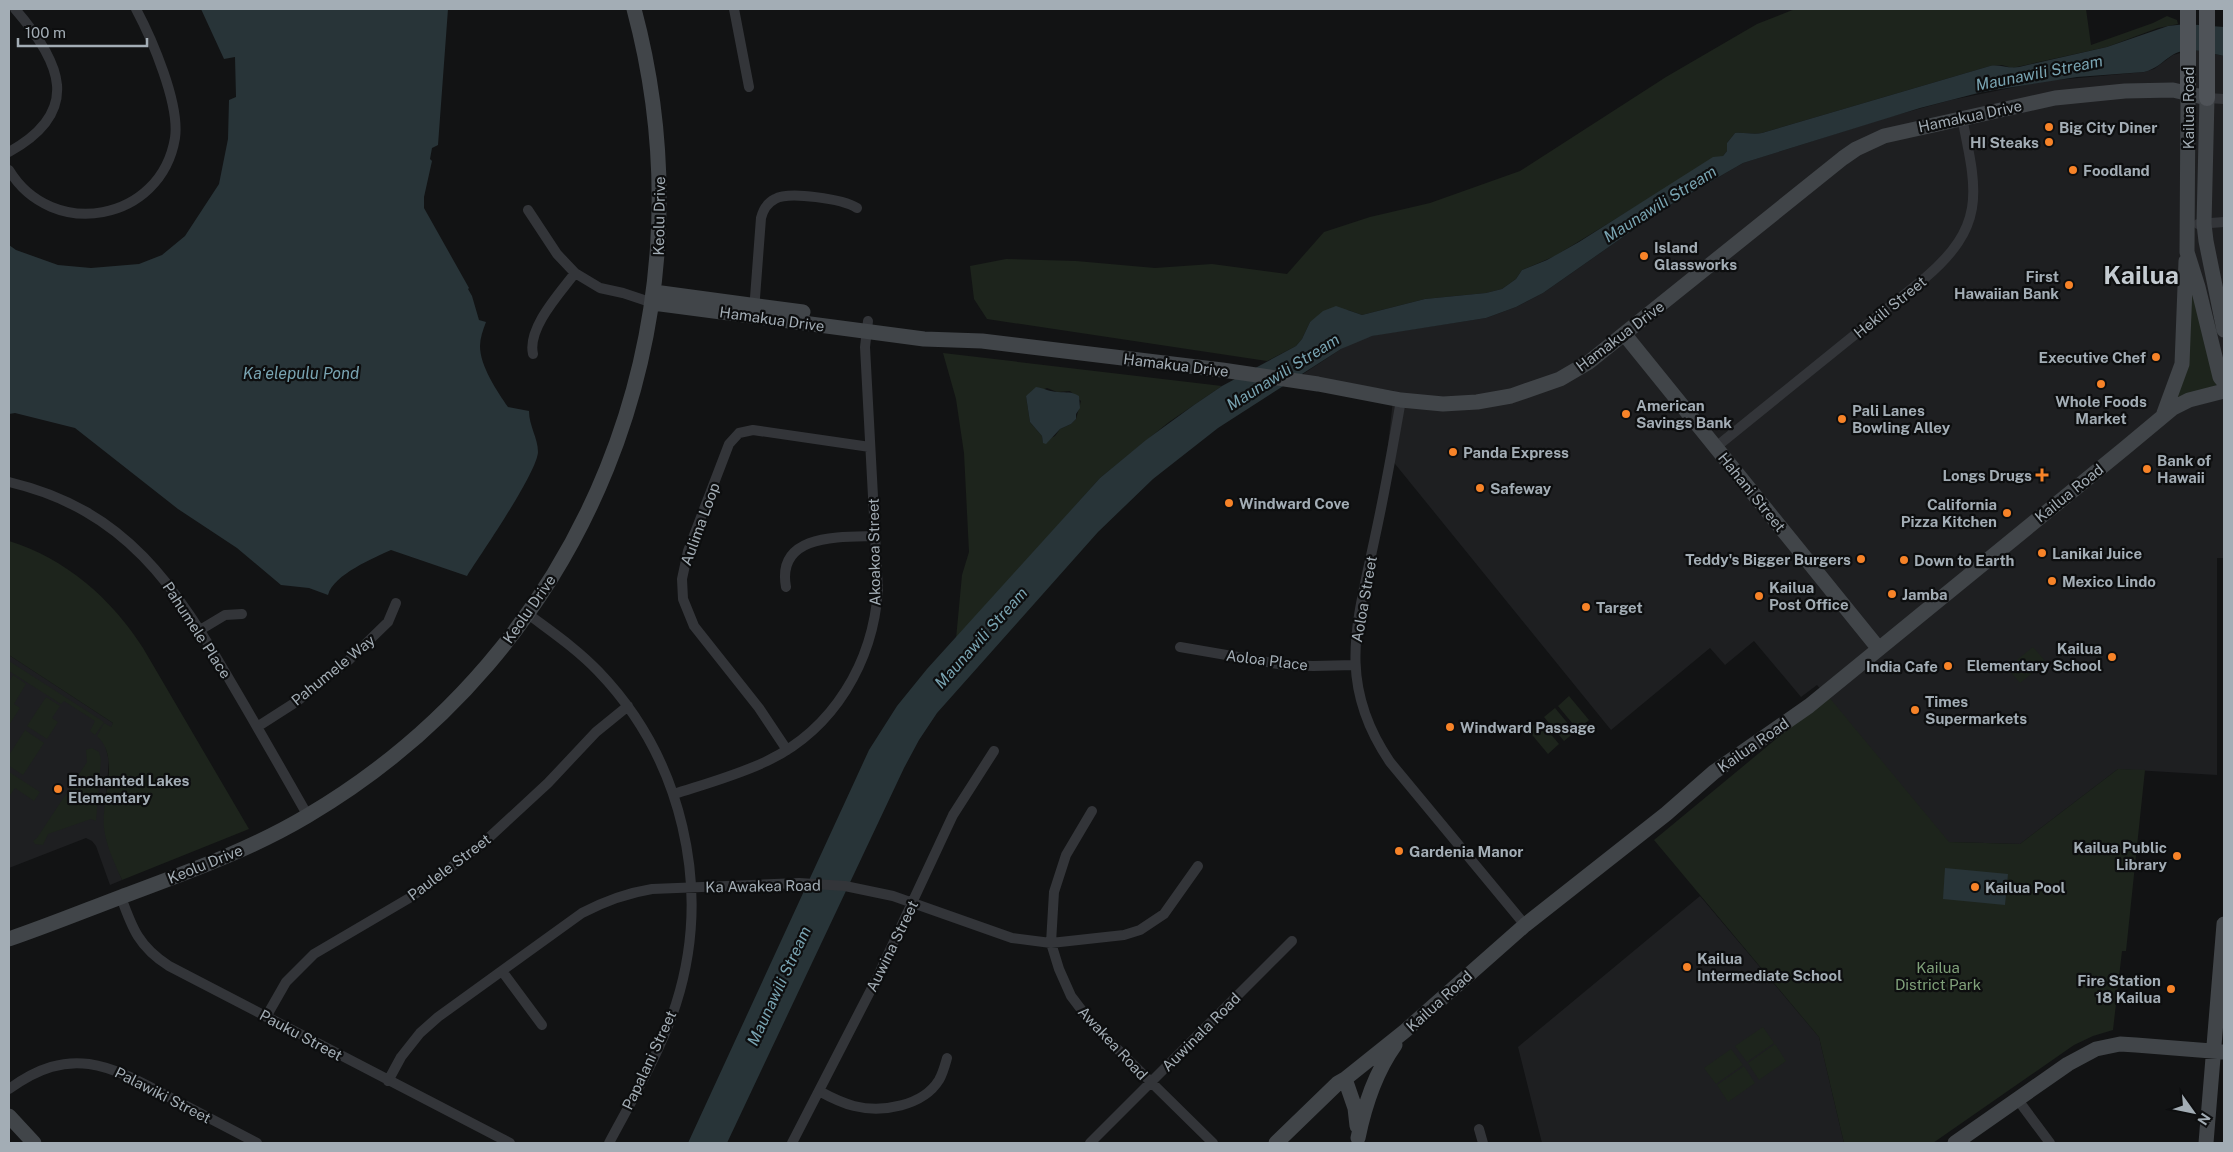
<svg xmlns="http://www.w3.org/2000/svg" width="2233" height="1152" font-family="'Public Sans',sans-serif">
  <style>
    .built { fill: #1e1f21 }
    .green { fill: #1d241c; fill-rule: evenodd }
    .water { fill: #283438 }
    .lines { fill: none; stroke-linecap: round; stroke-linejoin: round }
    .street { stroke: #333539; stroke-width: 10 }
    .secondary { stroke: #414549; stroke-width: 15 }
    .primary { stroke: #4f5358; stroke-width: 16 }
    .poi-dot { fill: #f78328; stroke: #0d0e0f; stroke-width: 2 }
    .labels { text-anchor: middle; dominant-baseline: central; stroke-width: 4.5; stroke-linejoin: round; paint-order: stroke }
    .street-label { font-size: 15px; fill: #a3adb5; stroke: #0d0e0f }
    .poi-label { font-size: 15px; font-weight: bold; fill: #a3adb5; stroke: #0d0e0f; text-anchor: start }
    .park-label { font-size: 15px; fill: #80a17a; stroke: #0d0e0f }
    .water-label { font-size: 16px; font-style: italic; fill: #79a4b2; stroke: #0d0e0f }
    .town-label { font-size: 25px; font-weight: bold; fill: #c4cbd1; stroke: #0d0e0f }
  </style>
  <rect width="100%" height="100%" fill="#121314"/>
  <path class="built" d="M 2187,51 L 2200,51 L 2224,56 L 2224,558 L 2217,558 L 2217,775 L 2118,769 L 2020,844 L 1948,842 L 1817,685 L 1801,697 L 1754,641 L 1725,665 L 1710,648 L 1611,730 L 1387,454 L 1394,391 L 1300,376 L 1341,349 L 1362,338 L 1381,334 L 1486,318 L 1516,307 L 1543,293 L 1663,209 L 1743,163 L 1889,117 L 1951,100 L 2045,81 L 2144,72 L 2154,69 L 2173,55 Z
    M 9,655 L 113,723 L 105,745 L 109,760 L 104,823 L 107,841 L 122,880 L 110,885 L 96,846 L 92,841 L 86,838 L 9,868 Z
    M 1700,896 L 1819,1037 L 1844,1143 L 1542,1143 L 1518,1047 Z"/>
  <path class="green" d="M 1795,9 L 2086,9 L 2091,45 L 2153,23 L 2167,16 L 2177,20 L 2178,24 L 2158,28 L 2107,47 L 2012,68 L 2002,65 L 1990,66 L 1762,133 C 1753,135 1745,132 1735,133 L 1727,143 L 1727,151 L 1723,156 L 1671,185 L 1555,256 L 1522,270 L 1516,279 L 1502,289 L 1486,293 L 1425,299 L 1362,315 L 1348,310 L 1310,322 L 1302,339 L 1296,346 L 1267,361 L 987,319 L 974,299 L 970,266 L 1006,259 L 1076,261 L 1155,268 L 1212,264 L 1287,274 L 1324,232 L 1370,217 L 1430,203 L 1520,171 L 1666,77 L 1757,24 Z
    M 2187,252 L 2224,381 L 2180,404 L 2172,392 Z
    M 943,353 L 1222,386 L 1169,422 L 1100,478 L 956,639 L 962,575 L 969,552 L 964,453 L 956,399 ZM 1047,388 L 1057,392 L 1070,391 L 1081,401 L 1076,419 L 1071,424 L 1060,429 L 1055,436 L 1043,442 L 1042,436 L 1030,422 L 1026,396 Z
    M 9,541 C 65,558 112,599 143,648 L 249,829 L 122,880 C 115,864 106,846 104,828 C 101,799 121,758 97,736 L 104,723 L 111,727 L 113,723 L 9,655 Z
    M 2033,647 L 2046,662 L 2020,683 L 2007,668 Z
    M 9,661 L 104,722 L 95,735 L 90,731 L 95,721 L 64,701 L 61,704 L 9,671 Z
    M 13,675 L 26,684 L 14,704 L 20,708 L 9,725 L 9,682 Z
    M 1569,696 L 1589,720 L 1578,730 L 1558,706 Z
    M 1828,696 L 1949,842 L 2020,844 L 2118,769 L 2145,770 L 2126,951 L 2122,951 L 2113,1030 L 2093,1036 L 2074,1045 L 1933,1143 L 1844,1143 L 1819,1037 L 1654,840 Z
    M 46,697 L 60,706 L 52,718 L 58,722 L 47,739 L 27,726 Z
    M 1555,708 L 1575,732 L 1564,741 L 1544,717 Z
    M 1539,720 L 1559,744 L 1548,754 L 1528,730 Z
    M 25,730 L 44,743 L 23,775 L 9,766 L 9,755 Z
    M 92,748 L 99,752 L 101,759 L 96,821 L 91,819 L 48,834 L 43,845 L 35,844 L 33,841 L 37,838 L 87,762 L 86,750 Z
    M 9,772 L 40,792 L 34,801 L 15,788 L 9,797 Z
    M 1763,1027 L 1774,1043 L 1747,1062 L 1735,1046 Z
    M 1775,1044 L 1786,1061 L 1759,1080 L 1748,1063 Z
    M 1731,1049 L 1743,1065 L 1716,1084 L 1704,1068 Z
    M 1744,1066 L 1755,1083 L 1728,1102 L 1717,1085 Z"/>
  <path class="water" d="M 201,9 L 448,9 L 438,145 L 432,148 L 430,159 L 432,161 L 424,197 L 424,208 L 469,288 L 468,289 L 472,296 L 479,320 L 486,322 C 483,330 480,338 480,346 C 480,366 497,391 508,407 L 529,411 C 529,426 538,438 538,452 C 537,473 481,554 467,576 L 391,550 C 374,558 334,574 328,595 L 309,588 L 281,585 L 237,548 L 178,509 L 75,428 L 15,413 L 9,414 L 9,245 L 16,250 L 58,265 L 91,268 L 139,264 L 162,255 L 185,236 L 219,184 L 228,139 L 229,100 L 236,97 L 235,57 L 224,59 Z
    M 2186,24 L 2224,27 L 2224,56 C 2207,53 2187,45 2171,56 C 2162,62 2156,69 2144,72 L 2077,77 L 1982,92 L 1920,108 L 1743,163 L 1663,209 L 1543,293 L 1516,307 L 1486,318 L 1372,336 L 1341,349 L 1218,428 L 1153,479 L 1098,532 L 937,713 L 919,740 L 904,768 L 727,1143 L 688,1143 L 869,750 L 897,706 L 927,669 L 1100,478 L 1146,440 L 1194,405 L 1222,386 L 1296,346 L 1302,339 L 1310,322 L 1323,311 L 1336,306 L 1362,315 L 1425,299 L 1486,293 L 1502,289 L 1516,279 L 1522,270 L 1547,260 L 1579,242 L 1713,157 L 1723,156 L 1727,151 L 1727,143 L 1735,133 C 1745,132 1753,135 1762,133 L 1990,66 C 2000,64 2008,69 2019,67 L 2107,47 L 2168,26 Z
    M 1036,387 C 1044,388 1050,392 1058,392 C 1067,393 1071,391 1079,396 L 1080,408 L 1076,414 L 1076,419 L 1071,424 L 1060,429 L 1046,444 L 1043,443 L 1042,436 L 1030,422 L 1026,396 Z
    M 1945,868 L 2008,874 L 2005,905 L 1943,899 Z"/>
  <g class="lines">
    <path class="street" d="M 734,9 L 749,87
      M 2207,98 L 2224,99
      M 9,152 C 83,111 61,62 15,9
      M 9,170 C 52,241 161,222 175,138 C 180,104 152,39 136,9
      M 528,210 L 557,254 L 575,273 L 600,288 L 623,293 L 653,303
      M 2198,224 L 2224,222
      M 754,311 L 761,218 C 763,210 767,203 775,199 C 789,191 843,199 857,208
      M 533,354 C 527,328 560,293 575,273
      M 1401,400 C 1393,446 1385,491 1375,537 C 1357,623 1336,683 1390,762 L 1525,925
      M 1716,447 L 1925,278 C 1987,225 1977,191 1962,118
      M 9,482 C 127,510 175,586 232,684 C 258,728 283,772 308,816
      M 786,587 C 776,533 841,537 875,536
      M 528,614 C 552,632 577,649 598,671 C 682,758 713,888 676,1004 C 660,1053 633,1098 609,1143
      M 200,630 L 225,615 L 242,614
      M 1180,647 L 1284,665 L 1313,666 L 1355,665
      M 257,727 L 296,702 L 350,659 L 388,622 L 396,603
      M 787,750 L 759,708 L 694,626 L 683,599 L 682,579 L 688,551 L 729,444 L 739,433 L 753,430 L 870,447
      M 674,794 C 705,784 738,775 767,761 C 834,729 873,662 878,590 L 865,347 L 868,321
      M 1092,811 L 1066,855 L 1054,892 L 1051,943 L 1059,969 L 1071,996 L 1093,1025 L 1213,1143
      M 121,897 C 132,928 139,947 169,966 L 510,1143
      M 502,971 L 542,1025
      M 266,1017 L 286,982 L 314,954 L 411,897 L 482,844 L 548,783 L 596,732 L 628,706
      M 388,1081 L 401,1057 L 420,1033 L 438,1017 L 582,913 C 605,901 627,893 652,889 L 799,883 L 845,886 L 893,896 L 1012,938 L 1051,943 L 1124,935 L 1140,930 L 1164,914 L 1198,866
      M 9,1089 C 71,1044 109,1065 169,1097 C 198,1112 228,1128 257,1143
      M 819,1091 C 830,1097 842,1103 854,1106 C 882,1113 923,1106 939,1080 C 943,1073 945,1065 947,1058
      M 2018,1100 L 2050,1143
      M 1479,1129 L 1483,1143
      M 792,1143 L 876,980 L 953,815 L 994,751
      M 1090,1143 L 1292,941"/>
    <path class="secondary" d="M 2188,93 L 2187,252 L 2198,287 L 2220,377 L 2224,382
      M 654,292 L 803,312
      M 653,303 L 924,339 L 982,341 L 1222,370 L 1318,384 L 1401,400 L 1443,404 L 1477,402 L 1511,396 L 1560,379 L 1589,362 L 1843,158 L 1856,149 L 1884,136 L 2055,98 L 2125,91 L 2173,90 L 2207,98 L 2204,224 L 2206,241 L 2224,330
      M 1625,335 L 1879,649
      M 2164,413 L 2182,364 L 2186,261
      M 9,939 C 47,926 84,911 121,897 C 185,873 248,851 307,816 C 587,651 718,322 634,9
      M 1345,1079 L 1355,1108 L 1357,1126
      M 9,1116 L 34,1143
      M 1358,1138 C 1365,1104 1375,1073 1395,1045
      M 1276,1143 L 1338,1083 L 1345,1079 L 1405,1031 L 1525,925 L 1666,814 L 1714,772 L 1809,706 L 2125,448 L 2173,408 L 2189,400 L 2224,391
      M 1955,1143 L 2068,1064 L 2096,1049 L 2120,1044 L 2136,1045 L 2224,1052
      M 2206,1143 L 2224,924"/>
    <path class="primary" d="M 2188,93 L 2188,9
      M 2207,98 L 2207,9"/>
  </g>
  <g class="poi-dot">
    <circle cx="2049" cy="127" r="5"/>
    <circle cx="2049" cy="142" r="5"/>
    <circle cx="2073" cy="170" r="5"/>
    <circle cx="1644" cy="256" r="5"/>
    <circle cx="2069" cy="285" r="5"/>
    <circle cx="2156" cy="357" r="5"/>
    <circle cx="2101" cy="384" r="5"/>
    <circle cx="1626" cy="414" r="5"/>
    <circle cx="1842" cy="419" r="5"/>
    <circle cx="1453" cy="452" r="5"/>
    <circle cx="2147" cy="469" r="5"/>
    <path d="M2039.5 467.5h5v5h5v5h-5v5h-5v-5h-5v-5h5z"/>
    <circle cx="1480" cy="488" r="5"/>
    <circle cx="1229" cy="503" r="5"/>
    <circle cx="2007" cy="513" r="5"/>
    <circle cx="2042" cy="553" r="5"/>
    <circle cx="1861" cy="559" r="5"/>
    <circle cx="1904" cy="560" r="5"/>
    <circle cx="2052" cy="581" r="5"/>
    <circle cx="1892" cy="594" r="5"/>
    <circle cx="1759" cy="596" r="5"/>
    <circle cx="1586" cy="607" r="5"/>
    <circle cx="2112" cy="657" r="5"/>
    <circle cx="1948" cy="666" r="5"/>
    <circle cx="1915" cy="710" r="5"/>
    <circle cx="1450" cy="727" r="5"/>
    <circle cx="58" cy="789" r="5"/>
    <circle cx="1399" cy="851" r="5"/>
    <circle cx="2177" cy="856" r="5"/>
    <circle cx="1975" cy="887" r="5"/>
    <circle cx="1687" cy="967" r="5"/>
    <circle cx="2171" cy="989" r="5"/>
  </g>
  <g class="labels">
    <g class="street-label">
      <text transform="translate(2188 108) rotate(-90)">Kailua Road</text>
      <text transform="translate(1970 116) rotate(-12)">Hamakua Drive</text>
      <text transform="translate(659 216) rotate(-89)">Keolu Drive</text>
      <text transform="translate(1890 307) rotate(-39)">Hekili Street</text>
      <text transform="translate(772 319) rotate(8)">Hamakua Drive</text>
      <text transform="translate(1620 336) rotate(-37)">Hamakua Drive</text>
      <text transform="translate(1176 365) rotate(7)">Hamakua Drive</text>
      <text transform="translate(1752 492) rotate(51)">Hahani Street</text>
      <text transform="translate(2069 493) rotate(-39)">Kailua Road</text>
      <text transform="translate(700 524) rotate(-70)">Aulima Loop</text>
      <text transform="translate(874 552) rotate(-91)">Akoakoa Street</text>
      <text transform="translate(1364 599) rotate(-80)">Aoloa Street</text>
      <text transform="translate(529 609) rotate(-55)">Keolu Drive</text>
      <text transform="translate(197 630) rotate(57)">Pahumele Place</text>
      <text transform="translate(1267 660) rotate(7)">Aoloa Place</text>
      <text transform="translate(333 670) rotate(-39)">Pahumele Way</text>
      <text transform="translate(1753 745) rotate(-35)">Kailua Road</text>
      <text transform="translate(205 864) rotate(-22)">Keolu Drive</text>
      <text transform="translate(449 867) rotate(-37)">Paulele Street</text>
      <text transform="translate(763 886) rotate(-1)">Ka Awakea Road</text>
      <text transform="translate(892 946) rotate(-64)">Auwina Street</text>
      <text transform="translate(1439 1001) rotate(-42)">Kailua Road</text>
      <text transform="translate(1201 1032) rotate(-45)">Auwinala Road</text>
      <text transform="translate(301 1035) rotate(28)">Pauku Street</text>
      <text transform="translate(1113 1043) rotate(47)">Awakea Road</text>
      <text transform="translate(649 1060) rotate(-65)">Papalani Street</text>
      <text transform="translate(163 1095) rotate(27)">Palawiki Street</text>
    </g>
    <g class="poi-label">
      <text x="2059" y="127">Big City Diner</text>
      <text x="2039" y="142" text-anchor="end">HI Steaks</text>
      <text x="2083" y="170">Foodland</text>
      <text x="1654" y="247">Island<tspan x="1654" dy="17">Glassworks</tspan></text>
      <text x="2059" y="276" text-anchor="end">First<tspan x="2059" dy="17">Hawaiian Bank</tspan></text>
      <text x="2146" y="357" text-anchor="end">Executive Chef</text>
      <text x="2101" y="401" text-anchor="middle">Whole Foods<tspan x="2101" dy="17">Market</tspan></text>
      <text x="1636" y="405">American<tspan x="1636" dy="17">Savings Bank</tspan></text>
      <text x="1852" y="410">Pali Lanes<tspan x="1852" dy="17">Bowling Alley</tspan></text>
      <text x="1463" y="452">Panda Express</text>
      <text x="2157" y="460">Bank of<tspan x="2157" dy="17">Hawaii</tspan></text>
      <text x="2032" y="475" text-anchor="end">Longs Drugs</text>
      <text x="1490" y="488">Safeway</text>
      <text x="1239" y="503">Windward Cove</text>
      <text x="1997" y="504" text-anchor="end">California<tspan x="1997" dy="17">Pizza Kitchen</tspan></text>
      <text x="2052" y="553">Lanikai Juice</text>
      <text x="1851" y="559" text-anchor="end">Teddy's Bigger Burgers</text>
      <text x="1914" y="560">Down to Earth</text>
      <text x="2062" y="581">Mexico Lindo</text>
      <text x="1769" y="587">Kailua<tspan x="1769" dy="17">Post Office</tspan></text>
      <text x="1902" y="594">Jamba</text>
      <text x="1596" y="607">Target</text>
      <text x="2102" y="648" text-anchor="end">Kailua<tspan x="2102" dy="17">Elementary School</tspan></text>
      <text x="1938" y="666" text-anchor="end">India Cafe</text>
      <text x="1925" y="701">Times<tspan x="1925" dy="17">Supermarkets</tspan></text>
      <text x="1460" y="727">Windward Passage</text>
      <text x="68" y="780">Enchanted Lakes<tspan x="68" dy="17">Elementary</tspan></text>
      <text x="2167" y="847" text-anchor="end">Kailua Public<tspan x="2167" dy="17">Library</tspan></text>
      <text x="1409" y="851">Gardenia Manor</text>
      <text x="1985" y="887">Kailua Pool</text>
      <text x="1697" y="958">Kailua<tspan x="1697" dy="17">Intermediate School</tspan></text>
      <text x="2161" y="980" text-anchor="end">Fire Station<tspan x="2161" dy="17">18 Kailua</tspan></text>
    </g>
    <g class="park-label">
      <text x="1938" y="967">Kailua<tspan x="1938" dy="17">District Park</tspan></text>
    </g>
    <g class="water-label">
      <text transform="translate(2039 73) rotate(-11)">Maunawili Stream</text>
      <text transform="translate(1660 204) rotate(-32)">Maunawili Stream</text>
      <text transform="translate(1283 372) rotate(-32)">Maunawili Stream</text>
      <text x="301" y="373">Kaʻelepulu Pond</text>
      <text transform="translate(981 638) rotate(-48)">Maunawili Stream</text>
      <text transform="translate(779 986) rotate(-65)">Maunawili Stream</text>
    </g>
    <g class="town-label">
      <text x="2141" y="275">Kailua</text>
    </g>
  </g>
  <rect width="2233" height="1152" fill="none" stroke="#a3adb5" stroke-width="20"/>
  <g transform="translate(2193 1112) rotate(123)" stroke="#0d0e0f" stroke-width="4" paint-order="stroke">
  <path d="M0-4L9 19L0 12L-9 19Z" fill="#a3adb5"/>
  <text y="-8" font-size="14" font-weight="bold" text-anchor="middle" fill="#a3adb5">N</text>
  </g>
  <path d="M18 38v8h129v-8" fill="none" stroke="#a3adb5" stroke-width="2.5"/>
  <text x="25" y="38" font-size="15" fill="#a3adb5" stroke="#0d0e0f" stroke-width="4" paint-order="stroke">100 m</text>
</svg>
